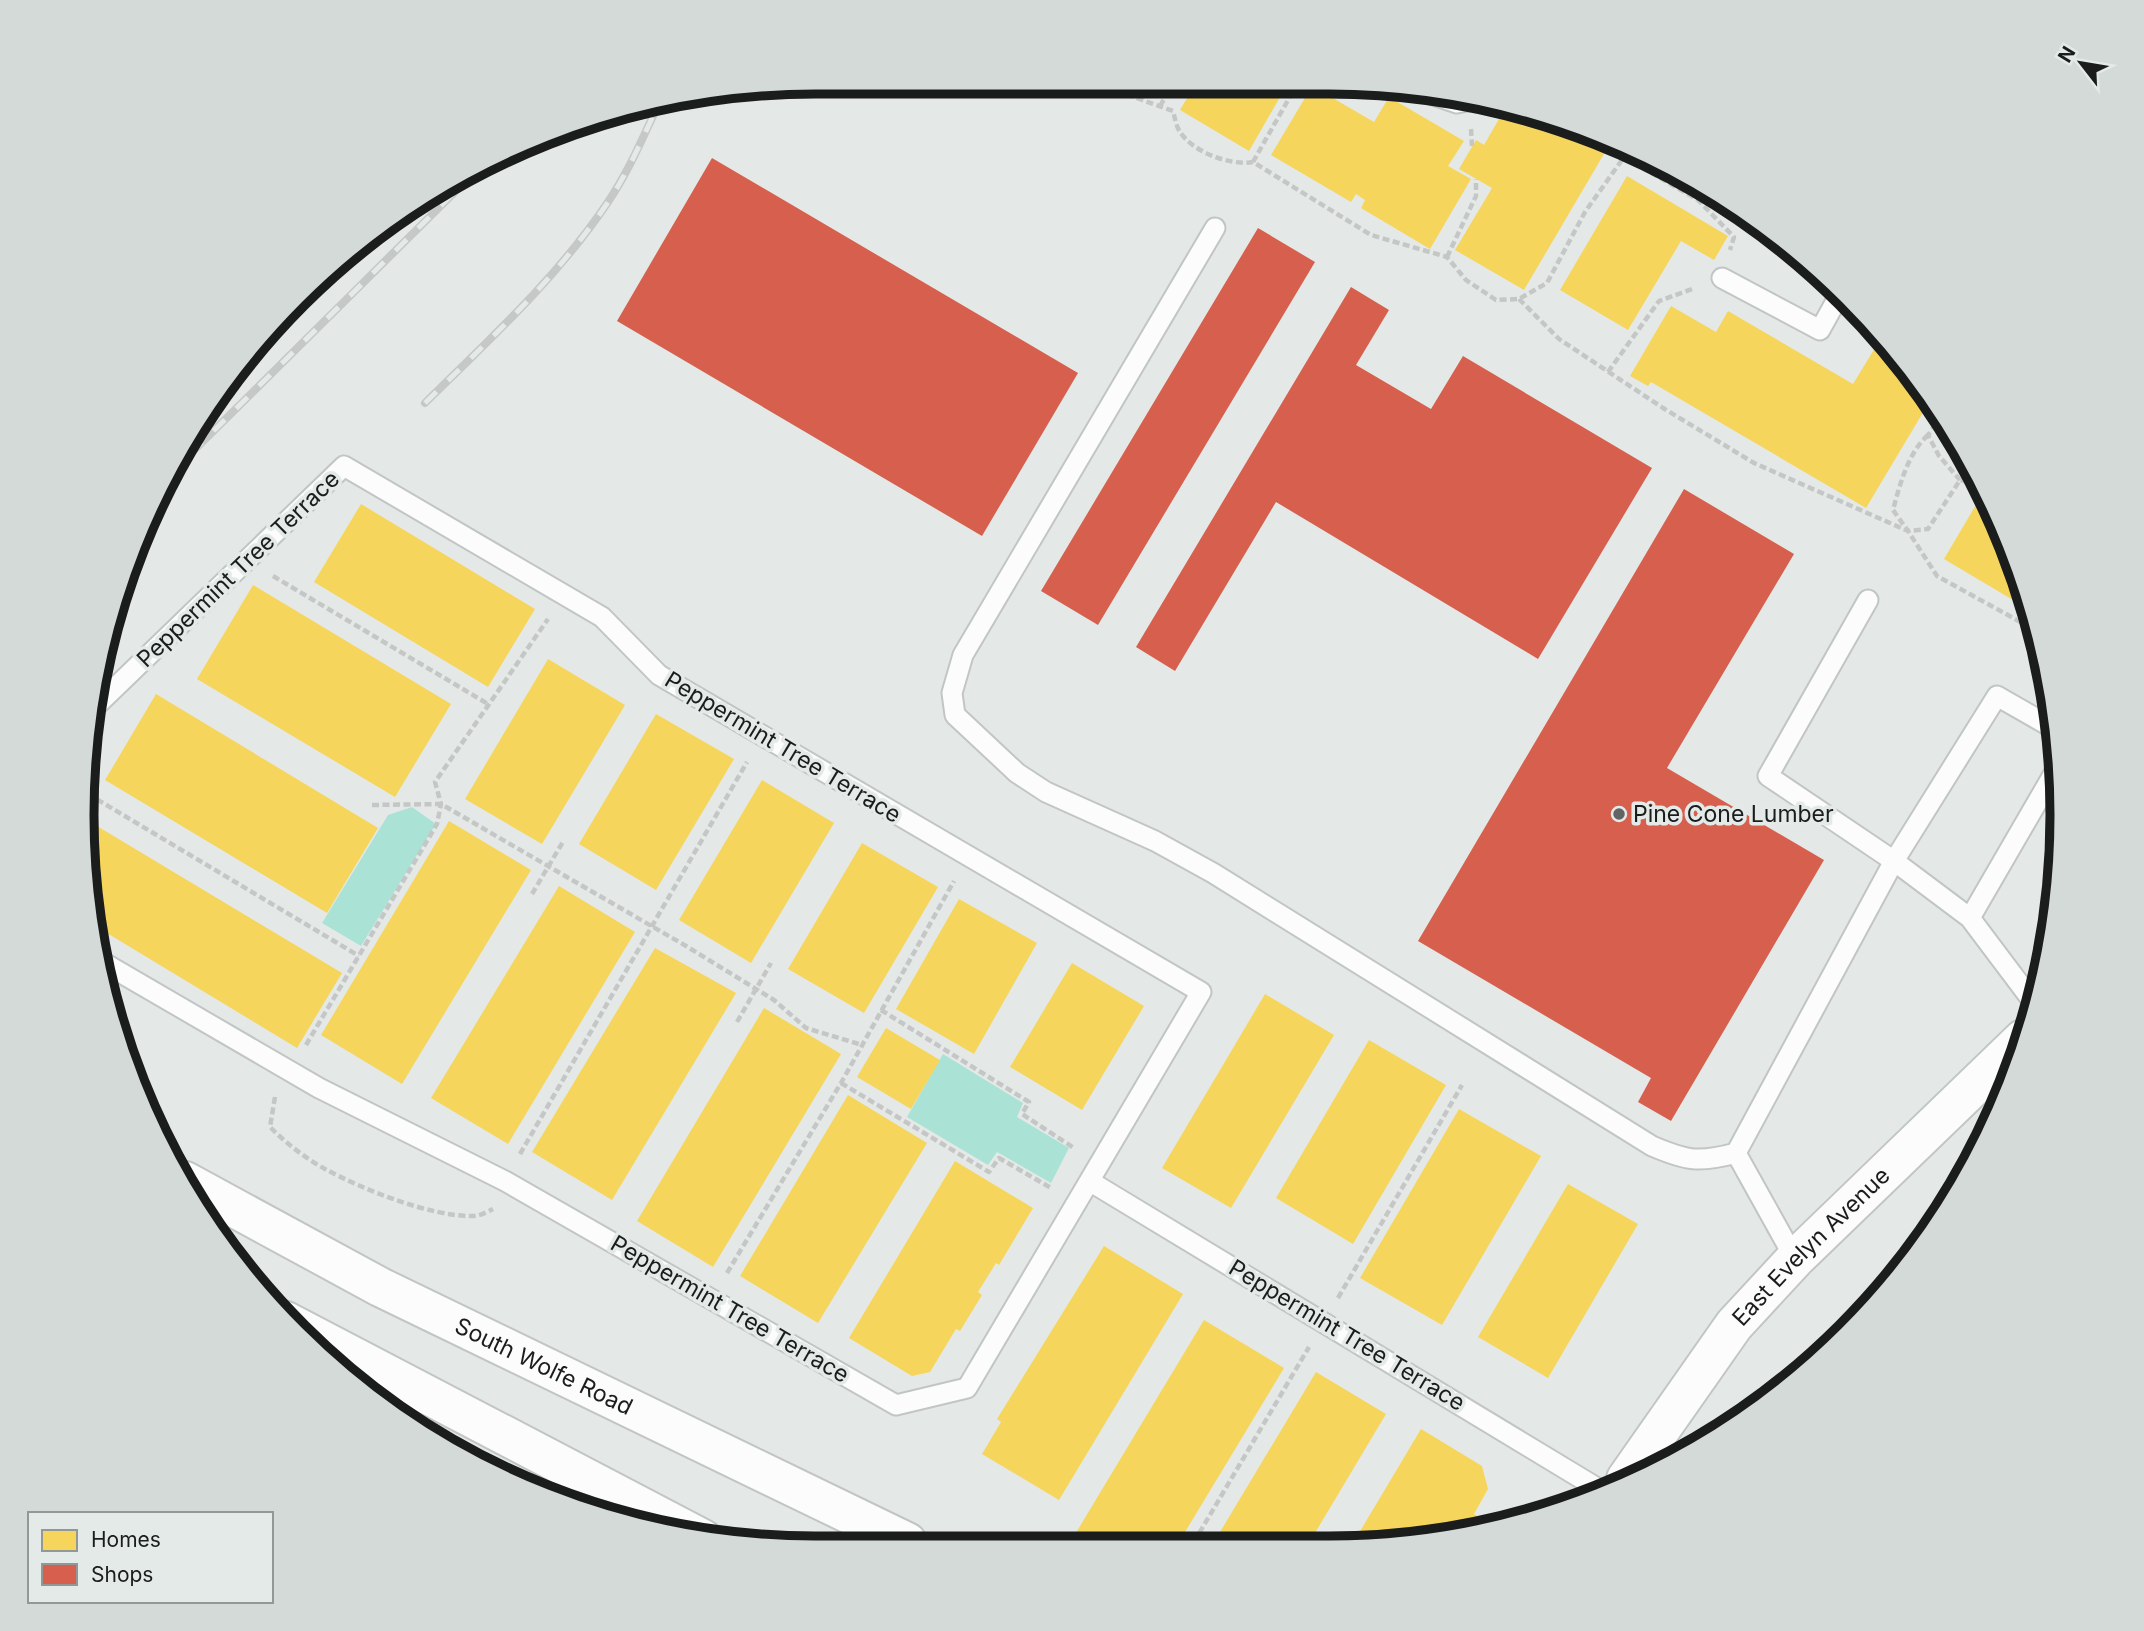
<svg xmlns="http://www.w3.org/2000/svg" width="2144" height="1631" font-family="Inter,sans-serif">
  <style>
    .green { fill: #aae3d6 }
    .homes { fill: #f6d55c }
    .shops { fill: #d6604d }
    .lines { fill: none; stroke-linecap: round; stroke-linejoin: round }
    .lane-casing { stroke: #c2c5c5; stroke-width: 23 }
    .secondary-casing { stroke: #c2c5c5; stroke-width: 42 }
    .path { stroke: #c5c6c6; stroke-width: 4.5; stroke-dasharray: 7 3.5; stroke-linecap: butt }
    .lane { stroke: #fbfcfb; stroke-width: 19 }
    .secondary { stroke: #fbfcfb; stroke-width: 38 }
    .rail-casing { stroke: #c6c8c7; stroke-width: 8 }
    .rail { stroke: #e3eae8; stroke-width: 5; stroke-dasharray: 16; stroke-linecap: butt }
    .poi-dot { fill: #616463; stroke: #e3eae8; stroke-width: 2.5 }
    .labels { text-anchor: middle; dominant-baseline: central; stroke-width: 7; stroke-linejoin: round; paint-order: stroke }
    .street-label { font-size: 23px; fill: #1b1d1c; stroke: #e3eae8 }
    .poi-label { font-size: 23px; fill: #1b1d1c; stroke: #e3eae8; text-anchor: start }
    .rim { fill: none; stroke: #1b1d1c; stroke-width: 9 }
  </style>
  <rect width="100%" height="100%" fill="#e4e9e7"/>
  <path class="green" d="M 412,807 L 436,824 L 361,946 L 322,923 L 388,815 Z
    M 943,1054 L 1023,1103 L 1017,1117 L 1069,1148 L 1051,1183 L 997,1152 L 988,1165 L 907,1117 Z"/>
  <path class="homes" d="M 1135,83 L 1160,83 L 1154,94 Z
    M 1196,83 L 1278,84 L 1284,90 L 1249,151 L 1180,110 Z
    M 1312,86 L 1374,122 L 1389,97 L 1464,141 L 1448,166 L 1471,179 L 1430,249 L 1361,208 L 1365,200 L 1356,194 L 1351,202 L 1271,155 Z
    M 1507,105 L 1611,142 L 1524,290 L 1455,250 L 1492,188 L 1459,169 L 1476,140 L 1484,145 Z
    M 1627,176 L 1728,236 L 1714,260 L 1681,241 L 1628,330 L 1560,290 Z
    M 1671,306 L 1716,332 L 1728,311 L 1853,384 L 1881,338 L 1931,399 L 1866,508 L 1651,382 L 1648,386 L 1630,376 Z
    M 1983,493 L 2006,535 L 2024,595 L 2018,591 L 2013,600 L 1944,559 Z
    M 361,504 L 535,609 L 488,687 L 314,582 Z
    M 253,585 L 451,704 L 395,797 L 197,679 Z
    M 548,659 L 625,705 L 542,844 L 465,799 Z
    M 156,694 L 378,828 L 327,913 L 105,780 Z
    M 656,714 L 734,759 L 656,890 L 579,844 Z
    M 762,780 L 834,823 L 751,963 L 679,920 Z
    M 87,820 L 342,973 L 297,1048 L 97,927 L 84,863 Z
    M 449,821 L 531,870 L 402,1084 L 321,1035 Z
    M 862,843 L 938,887 L 864,1013 L 788,969 Z
    M 559,886 L 635,932 L 508,1144 L 431,1098 Z
    M 959,899 L 1037,943 L 974,1054 L 896,1009 Z
    M 655,948 L 736,993 L 612,1200 L 532,1152 Z
    M 1072,963 L 1144,1006 L 1082,1110 L 1010,1067 Z
    M 1265,994 L 1334,1035 L 1231,1208 L 1162,1168 Z
    M 764,1008 L 841,1054 L 713,1267 L 637,1221 Z
    M 886,1028 L 940,1060 L 911,1109 L 857,1077 Z
    M 1369,1040 L 1446,1085 L 1353,1244 L 1276,1198 Z
    M 848,1095 L 927,1143 L 818,1323 L 740,1276 Z
    M 1459,1109 L 1541,1156 L 1442,1325 L 1360,1278 Z
    M 955,1161 L 1033,1208 L 999,1265 L 996,1263 L 978,1292 L 982,1295 L 960,1331 L 956,1329 L 930,1372 L 912,1376 L 849,1338 Z
    M 1568,1184 L 1638,1224 L 1548,1378 L 1478,1337 Z
    M 1104,1246 L 1183,1294 L 1059,1500 L 982,1454 L 1001,1422 L 997,1419 Z
    M 1204,1320 L 1284,1368 L 1179,1542 L 1085,1542 L 1074,1536 Z
    M 1316,1372 L 1386,1414 L 1309,1543 L 1214,1542 Z
    M 1421,1429 L 1482,1466 L 1488,1489 L 1474,1514 L 1477,1516 L 1467,1532 L 1424,1543 L 1353,1543 Z"/>
  <path class="shops" d="M 712,158 L 1078,373 L 982,536 L 617,321 Z
    M 1258,228 L 1315,262 L 1098,625 L 1041,591 Z
    M 1351,287 L 1389,310 L 1356,365 L 1431,409 L 1463,356 L 1652,468 L 1538,659 L 1276,502 L 1175,671 L 1136,647 Z
    M 1684,489 L 1794,554 L 1667,768 L 1824,860 L 1671,1121 L 1638,1102 L 1651,1078 L 1418,941 Z"/>
  <g class="lines">
    <g class="lane-casing">
      <path id="lane" d="M 1425,92 L 1457,103 L 1473,100
        M 1215,228 L 963,655 L 952,693 L 955,715 L 1017,773 L 1046,792 L 1155,841 L 1213,873 L 1652,1146 C 1687,1161 1699,1163 1736,1153
        M 1722,278 L 1820,330 L 1841,292
        M 1868,600 L 1768,776 L 1894,861 L 1970,918 L 2057,768
        M 94,708 L 344,466 L 602,617 L 659,675 L 1201,992 L 967,1388 L 896,1405 L 505,1181 L 319,1088 L 104,963
        M 1970,918 L 2034,1003
        M 1091,1182 L 1602,1491
        M 1795,1259 L 1736,1153 L 1894,861 L 1997,696 L 2053,728"/>
    </g>
    <g class="secondary-casing">
      <g id="secondary">
        <path id="s1" d="M 185,1181 L 380,1287 L 907,1542"/>
        <path d="M 286,1321 L 703,1539"/>
        <path id="s2" d="M 1626,1479 L 1734,1325 L 1795,1259 L 2023,1039"/>
      </g>
    </g>
    <path class="path" d="M 1109,83 L 1131,96 L 1173,111 C 1175,118 1176,126 1180,132 C 1193,152 1230,166 1253,162 L 1371,235 L 1447,257 L 1466,280 L 1496,300 L 1519,299 L 1547,283 L 1585,212 L 1624,157 L 1698,200 L 1734,237 L 1730,250
      M 1160,106 L 1174,83
      M 1471,129 L 1472,146
      M 1624,157 L 1629,149
      M 1253,162 L 1292,93 L 1309,84
      M 1447,257 L 1476,196 L 1476,179
      M 1519,299 L 1559,339 L 1663,408 L 1754,463 L 1908,531 L 1937,576 L 2035,630
      M 1608,372 L 1659,301 L 1695,288
      M 1942,415 L 1928,435 L 1939,456 L 1960,480
      M 1928,435 C 1908,453 1900,484 1893,510 L 1908,531 L 1928,529 L 1960,480 L 1980,486
      M 273,576 L 488,704
      M 88,794 L 359,956
      M 372,805 L 441,804 L 686,946 L 774,1000 L 806,1028 L 862,1045
      M 532,894 L 564,840
      M 881,1010 L 1029,1102 L 1022,1114 L 1074,1148
      M 737,1022 L 771,963
      M 306,1045 L 437,824 L 441,804 L 435,782 L 548,619
      M 841,1083 L 989,1172 L 999,1158 L 1051,1188
      M 275,1097 L 270,1127 C 286,1143 305,1158 325,1169 C 362,1189 431,1217 473,1216 C 480,1216 487,1212 493,1209
      M 520,1154 L 747,762
      M 727,1273 L 841,1083 L 954,881
      M 1338,1298 L 1462,1085
      M 1194,1542 L 1309,1347"/>
    <use href="#lane" class="lane"/>
    <use href="#secondary" class="secondary"/>
    <g class="rail-casing">
      <path id="rail" d="M 246,360 L 382,225
        M 425,403 C 490,339 557,278 608,202 C 629,171 643,137 659,103
        M 168,476 L 479,168"/>
    </g>
    <use href="#rail" class="rail"/>
  </g>
  <circle class="poi-dot" cx="1619" cy="814" r="7"/>
  <g class="labels">
    <g class="street-label">
      <text transform="translate(238 569) rotate(-44)">Peppermint Tree Terrace</text>
      <text transform="translate(783 747) rotate(31)">Peppermint Tree Terrace</text>
      <text stroke="none"><textPath href="#s2" startOffset="298">East Evelyn Avenue</textPath></text>
      <text transform="translate(730 1309) rotate(30)">Peppermint Tree Terrace</text>
      <text transform="translate(1347 1335) rotate(31)">Peppermint Tree Terrace</text>
      <text stroke="none"><textPath href="#s1" startOffset="404">South Wolfe Road</textPath></text>
    </g>
    <g class="poi-label">
      <text x="1633" y="814">Pine Cone Lumber</text>
    </g>
  </g>
  <path d="M0 0H2144V1631H0ZM815 94H1329A721 721 0 0 1 2050 815V815A721 721 0 0 1 1329 1536H815A721 721 0 0 1 94 815V815A721 721 0 0 1 815 94Z" fill="#d3dad8" fill-rule="evenodd"/>
  <path class="rim" d="M815 94H1329A721 721 0 0 1 2050 815V815A721 721 0 0 1 1329 1536H815A721 721 0 0 1 94 815V815A721 721 0 0 1 815 94Z"/>
  <rect x="28" y="1512" width="245" height="91" fill="#e3eae8" stroke="#939896" stroke-width="2"/>
  <rect x="42" y="1530" width="35" height="21" fill="#f6d55c" stroke="#939896" stroke-width="2"/>
  <text x="91" y="1547" font-size="21" fill="#1b1d1c">Homes</text>
  <rect x="42" y="1564" width="35" height="21" fill="#d6604d" stroke="#939896" stroke-width="2"/>
  <text x="91" y="1582" font-size="21" fill="#1b1d1c">Shops</text>
  <g transform="translate(2081 63) rotate(301)" stroke="#e3eae8" stroke-width="5" paint-order="stroke">
  <path d="M0-5L12 26L0 18L-12 26Z" fill="#1b1d1c"/>
  <text y="-10" font-size="19" font-weight="bold" text-anchor="middle" fill="#1b1d1c">N</text>
  </g>
</svg>
